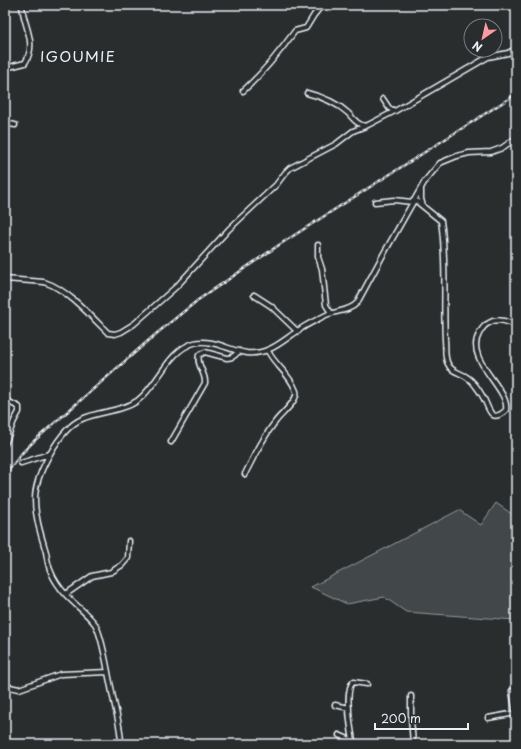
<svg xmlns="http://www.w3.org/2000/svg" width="521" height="749" font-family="'Playpen Sans',sans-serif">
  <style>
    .green { fill: #424648; stroke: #959ca0 }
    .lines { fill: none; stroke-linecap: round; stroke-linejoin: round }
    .minor-casing { stroke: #e8f1f8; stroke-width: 7 }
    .minor { stroke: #2a2d2e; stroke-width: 4 }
    .rail-casing { stroke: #e8f1f8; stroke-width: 2.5 }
    .rail { stroke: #2a2d2e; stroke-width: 1; stroke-dasharray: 3; stroke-linecap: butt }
    .labels { text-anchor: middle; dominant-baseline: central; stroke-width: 3; stroke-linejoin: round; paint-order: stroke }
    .quarter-label { font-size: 15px; letter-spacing: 1px; fill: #e8f1f8; stroke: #2a2d2e }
  </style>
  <rect width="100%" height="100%" fill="#2a2d2e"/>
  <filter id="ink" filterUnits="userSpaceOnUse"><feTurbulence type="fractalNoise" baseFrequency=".025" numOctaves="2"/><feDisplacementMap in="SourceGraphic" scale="8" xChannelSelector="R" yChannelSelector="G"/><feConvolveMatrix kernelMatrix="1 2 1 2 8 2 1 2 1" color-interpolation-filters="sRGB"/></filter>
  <g filter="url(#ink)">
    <path class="green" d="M 496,503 L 516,517 L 516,620 L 406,612 L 384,597 L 347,604 L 311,587 L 459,510 L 481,525 Z"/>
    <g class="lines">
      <g class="minor-casing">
        <path id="minor" d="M 5,68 L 25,63 C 38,42 23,26 22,5
          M 243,91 C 263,73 279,53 295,31 L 306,28 L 314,15 L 322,5
          M 307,93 C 323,97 336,102 348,113 C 353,118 357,125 366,126
          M 383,99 L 389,108 L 395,111
          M 5,123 L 15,125
          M 421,189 L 421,199 L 423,206
          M 375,202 L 394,200 L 412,202 L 415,200 L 441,221 C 447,260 443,301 445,340 C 446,348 444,357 448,364 C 452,373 461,372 468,378 C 474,382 479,390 483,397 C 489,407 490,425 506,410 C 510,389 464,360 479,334 C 481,330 484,325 489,323 C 495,319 503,320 510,323 L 516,322
          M 318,245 L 318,257 L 322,269 L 326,305 L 331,313
          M 5,279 L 44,282 C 67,289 91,316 108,333 L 115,334 L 121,332 L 134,324 L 177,286 L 229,229 L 276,185 L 285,173 L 290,168 L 336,144 L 353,131 L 368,125 L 395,111 L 488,57 L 508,53 L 516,49
          M 254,295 L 271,306 L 297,331
          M 5,400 L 19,407 L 19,412 L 14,421 L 5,444
          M 171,442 L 205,383 C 206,373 196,365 199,355 L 205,352 L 227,358 C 233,358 235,355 239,351
          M 21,463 L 49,454
          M 245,474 C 254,456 263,437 276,421 C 281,414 299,400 296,391 C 289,372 276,367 268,351
          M 66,594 L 92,576 L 111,572 L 122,565 L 128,558 L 129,541
          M 5,686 L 19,689 L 61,674 L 108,672
          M 512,691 L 516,714
          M 411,696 L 411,718 L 413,744
          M 335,705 L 349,708
          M 488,718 L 516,713
          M 339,735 L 353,741
          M 121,744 C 121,725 114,706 111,687 C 107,670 103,637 95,624 C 87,613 75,605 66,595 C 60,588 54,580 51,572 C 48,566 47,559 46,552 C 41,535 35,517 35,499 C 35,475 60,428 82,419 C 99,411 121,412 137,401 C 159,385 167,351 194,343 C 212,338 230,351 247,353 C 269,355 282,341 299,330 C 307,324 317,320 326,315 C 336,311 350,311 357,303 L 383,255 L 425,181 L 440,163 L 457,156 L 469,153 L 491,152 L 502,148 L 516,138
          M 355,744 L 353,741 C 351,729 344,690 353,682 L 367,684
          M 509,744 L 516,742"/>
      </g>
      <use href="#minor" class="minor"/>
      <g class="rail-casing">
        <path id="rail" d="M 5,475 L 22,453 L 34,441 L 156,334 L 198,300 L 282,243 L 516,94"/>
      </g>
      <use href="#rail" class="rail"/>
    </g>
  </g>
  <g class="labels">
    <g class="quarter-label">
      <text x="78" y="55">IGOUMIE</text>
    </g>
  </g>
  <rect width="521" height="749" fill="none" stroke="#2a2d2e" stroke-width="20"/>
  <rect x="10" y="10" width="501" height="729" fill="none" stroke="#e8f1f8" stroke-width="1.5" filter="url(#ink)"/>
  <g transform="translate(483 38) rotate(214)"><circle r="19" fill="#2a2d2e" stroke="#767b7f"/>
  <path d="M0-3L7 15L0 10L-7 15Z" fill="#ff9aa2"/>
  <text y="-6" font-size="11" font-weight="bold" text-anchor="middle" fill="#e8f1f8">N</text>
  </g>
  <path d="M375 723v6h93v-6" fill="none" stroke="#e8f1f8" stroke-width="2"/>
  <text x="381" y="723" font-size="12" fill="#e8f1f8" stroke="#2a2d2e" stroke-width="3" paint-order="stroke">200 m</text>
</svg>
